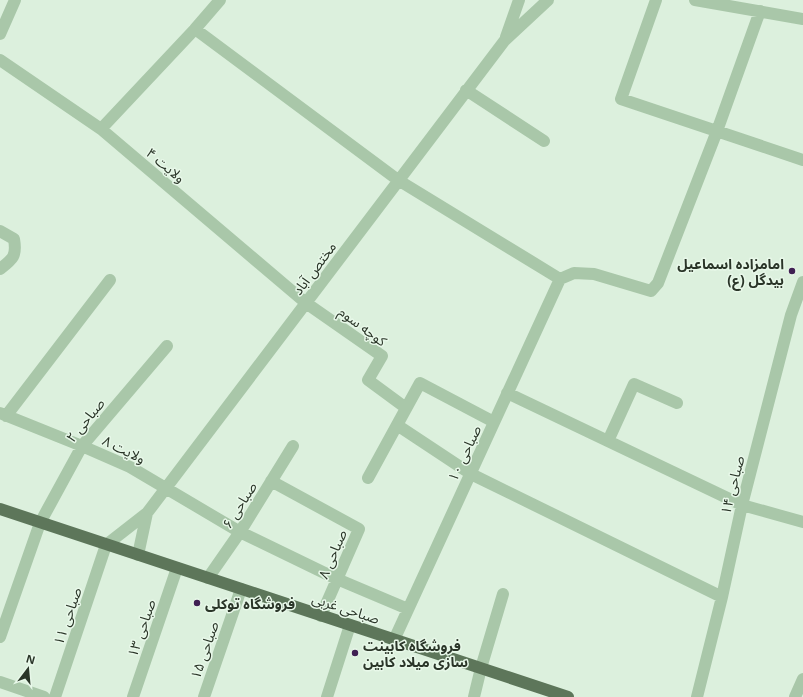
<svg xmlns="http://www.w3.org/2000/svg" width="803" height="697" font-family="'Open Sans','Noto Sans Arabic',sans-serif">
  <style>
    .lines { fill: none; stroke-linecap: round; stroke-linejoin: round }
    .minor { stroke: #a9c7a9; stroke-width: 12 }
    .major { stroke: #5d765a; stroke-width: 12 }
    .poi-dot { fill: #402053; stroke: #e8f8e9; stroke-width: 1.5 }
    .labels { text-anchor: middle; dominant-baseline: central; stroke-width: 3; stroke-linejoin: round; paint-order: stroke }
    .street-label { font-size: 14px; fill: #2a3528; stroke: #e8f8e9 }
    .poi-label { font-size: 14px; font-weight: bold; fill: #2a3528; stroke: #e8f8e9; text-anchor: start }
  </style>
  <rect width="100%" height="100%" fill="#dcf0dd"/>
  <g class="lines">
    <path class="minor" d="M 656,0 L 621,99 L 803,160
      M 695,0 L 803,19
      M 195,29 L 220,0
      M 0,34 L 15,0
      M 506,37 L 519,0
      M 0,60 L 101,129 L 306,303 L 382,356 L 368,380 L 406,408
      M 466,90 L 544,141
      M 101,129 L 195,29 L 398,180 L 560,279 L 574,273 L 594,274 L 651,291 L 658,283 L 717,131 L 760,11
      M 0,231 L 14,239 C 17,256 13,259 0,269
      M 507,393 L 742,505 L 803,522
      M 0,413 L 82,446 L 130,467 L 240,532 L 337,579 L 408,609
      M 6,416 L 110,280
      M 397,425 L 471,474 L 722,597
      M 608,441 L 634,384 L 677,403
      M 368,478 L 420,383 L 494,422
      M 271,481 L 359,529 L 321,616
      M 147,513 L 505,40 L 548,0
      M 208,578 L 240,532 L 293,446
      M 0,637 L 40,523 L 82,446 L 167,346
      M 394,640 L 560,279
      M 0,682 L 44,697
      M 55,697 L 106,545 L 147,513 L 138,555
      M 133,697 L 177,568
      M 204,697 L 241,589
      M 327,697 L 350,625
      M 474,697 L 481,668 L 503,594
      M 697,697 L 722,597 L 742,505 L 791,315 L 803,282
      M 795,697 L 803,679"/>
    <path class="major" d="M 0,509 L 568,697"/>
  </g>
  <g class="poi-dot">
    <circle cx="792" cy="271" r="4"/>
    <circle cx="197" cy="603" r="4"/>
    <circle cx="355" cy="653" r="4"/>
  </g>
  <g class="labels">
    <g class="street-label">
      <text transform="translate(166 165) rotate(40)">ولایت ۴</text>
      <text transform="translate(314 268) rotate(-53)">مختص آباد</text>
      <text transform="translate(363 326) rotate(37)">کوچه سوم</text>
      <text transform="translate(85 420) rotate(-51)">صباحی ۲</text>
      <text transform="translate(124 449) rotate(26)">ولایت ۸</text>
      <text transform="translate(464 453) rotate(-65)">صباحی ۱۰</text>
      <text transform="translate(732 485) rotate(-76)">صباحی ۱۴</text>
      <text transform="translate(239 505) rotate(-58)">صباحی ۶</text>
      <text transform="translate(332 554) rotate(-67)">صباحی ۸</text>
      <text transform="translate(346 608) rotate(18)">صباحی غربی</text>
      <text transform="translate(67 616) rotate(-71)">صباحی ۱۱</text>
      <text transform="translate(141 628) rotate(-71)">صباحی ۱۳</text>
      <text transform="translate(204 650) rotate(-71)">صباحی ۱۵</text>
    </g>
    <g class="poi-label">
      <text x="784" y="263" text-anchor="end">امامزاده اسماعیل<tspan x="784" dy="16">(ع) بیدگل</tspan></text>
      <text x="205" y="603">فروشگاه توکلی</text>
      <text x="363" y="645">فروشگاه کابینت<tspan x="363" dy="16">سازی میلاد کابین</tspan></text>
    </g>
  </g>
  <g transform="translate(28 669) rotate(16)" stroke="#e8f8e9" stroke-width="3" paint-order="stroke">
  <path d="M0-3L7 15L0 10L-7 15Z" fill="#2a3528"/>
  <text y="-6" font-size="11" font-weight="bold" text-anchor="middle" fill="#2a3528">N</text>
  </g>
</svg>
